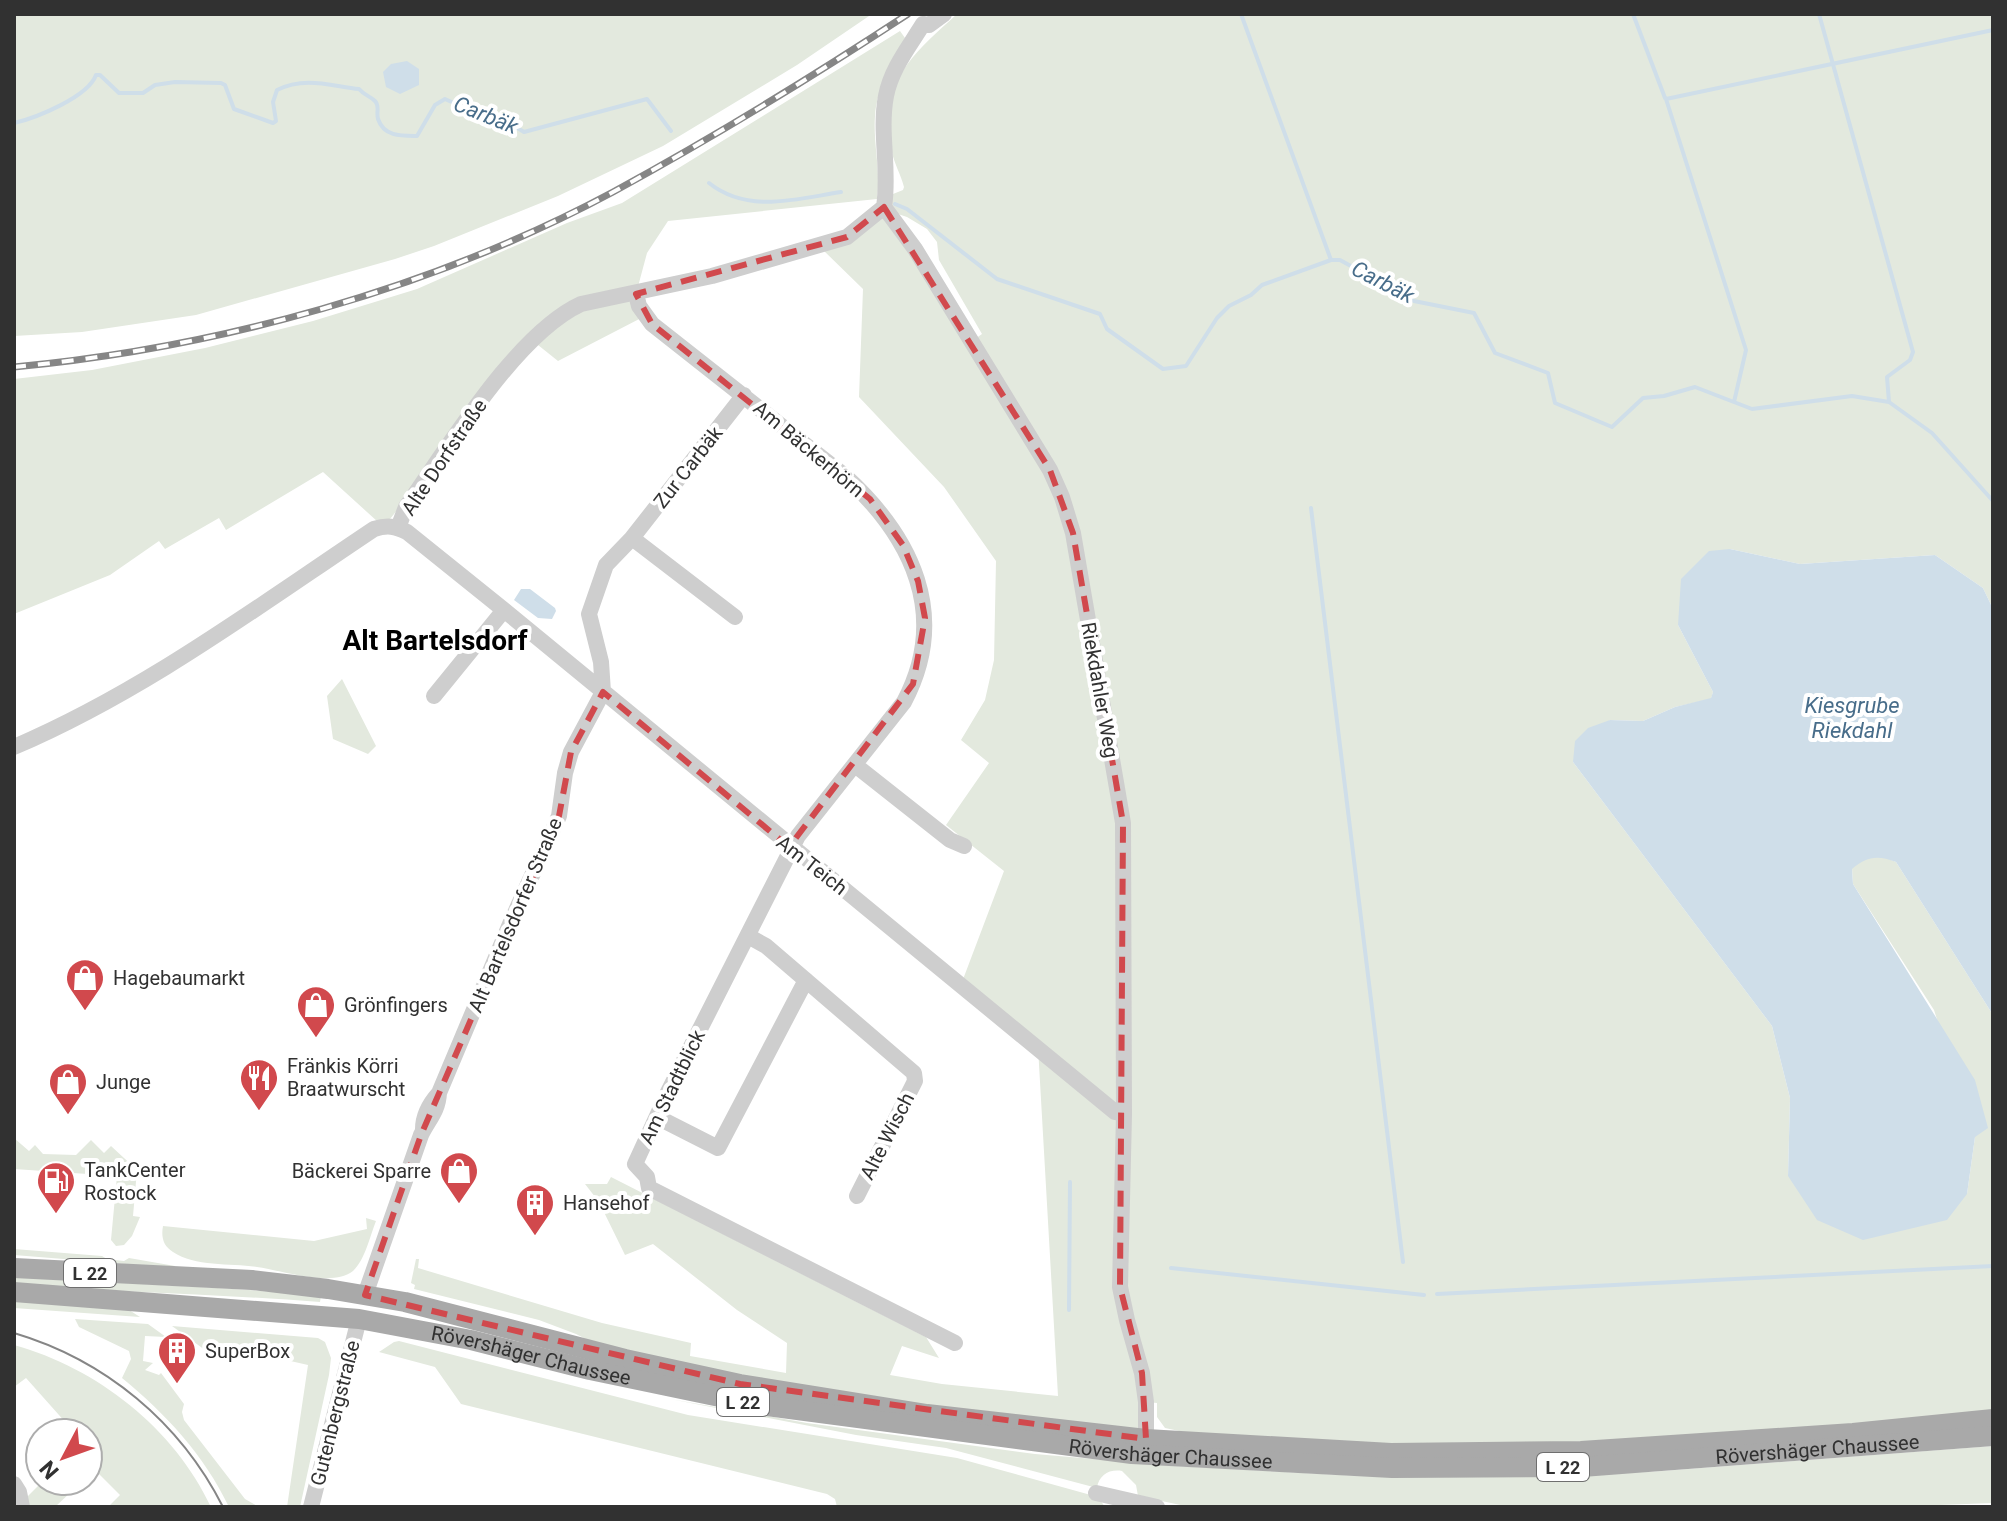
<svg xmlns="http://www.w3.org/2000/svg" width="2007" height="1521" font-family="Roboto,sans-serif">
  <style>
    .green { fill: #e3e9de }
    .water { fill: #cfdee9 }
    .lines { fill: none; stroke-linecap: round; stroke-linejoin: round }
    .stream { stroke: #cfdee9; stroke-width: 4 }
    .minor { stroke: #cecece; stroke-width: 16 }
    .major { stroke: #a9a9a9; stroke-width: 20 }
    .tram { stroke: #868686; stroke-width: 2 }
    .rail-casing { stroke: #868686; stroke-width: 7 }
    .rail { stroke: #fff; stroke-width: 4; stroke-dasharray: 12; stroke-linecap: butt }
    .marked { fill: none; stroke: #d1494d; stroke-width: 6; stroke-dasharray: 16 10; stroke-linejoin: round }
    .labels { text-anchor: middle; dominant-baseline: central; stroke-width: 8; stroke-linejoin: round; paint-order: stroke }
    .shield { fill: #fff; stroke: #6f6f6f; stroke-width: 2 }
    .shield-label { font-size: 18px; font-weight: bold; fill: #313131 }
    .street-label { font-size: 20px; fill: #313131; stroke: #fff }
    .poi-label { font-size: 20px; fill: #313131; stroke: #fff; text-anchor: start }
    .water-label { font-size: 22px; font-style: italic; fill: #486d8a; stroke: #fff }
    .district-label { font-size: 28px; font-weight: bold; fill: #000; stroke: #fff }
  </style>
  <rect width="100%" height="100%" fill="#fff"/>
  <path class="green" d="M 14,14 L 872,14 L 797,65 L 663,146 L 558,196 L 434,246 L 395,259 L 196,315 L 82,332 L 14,336 Z
    M 957,14 L 1993,14 L 1993,609 L 1983,588 L 1935,555 L 1800,564 L 1730,549 L 1678,625 L 1713,692 L 1711,699 L 1675,707 L 1643,721 L 1610,720 L 1573,762 L 1772,1026 L 1790,1098 L 1788,1176 L 1967,1194 L 1975,1137 L 1934,1010 L 1853,884 L 1852,868 L 1863,859 L 1882,856 L 1896,862 L 1993,1015 L 1993,1412 L 1715,1438 L 1390,1447 L 1184,1432 L 1165,1428 L 1157,1417 L 1157,1403 L 1147,1402 L 1146,1439 L 625,1359 L 576,1334 L 539,1320 L 414,1289 L 415,1285 L 411,1283 L 416,1259 L 419,1259 L 418,1268 L 602,1323 L 691,1343 L 690,1356 L 786,1373 L 787,1343 L 737,1310 L 653,1244 L 625,1255 L 599,1202 L 585,1184 L 607,1184 L 611,1177 L 926,1337 L 939,1358 L 902,1346 L 890,1375 L 942,1384 L 1058,1396 L 1038,1047 L 962,982 L 1004,871 L 946,825 L 989,763 L 961,740 L 985,700 L 994,660 L 996,561 L 944,487 L 859,397 L 863,289 L 822,249 L 884,207 L 972,341 L 982,334 L 939,260 L 937,242 L 927,229 L 907,217 L 895,213 L 891,206 L 893,194 L 903,190 L 904,187 C 901,175 894,163 892,152 C 879,81 910,57 957,14 Z
    M 900,31 L 905,38 C 892,63 877,87 875,116 C 873,144 881,171 877,199 L 668,221 L 647,253 L 636,294 L 645,316 L 558,361 L 533,341 L 390,519 L 378,522 L 323,472 L 226,530 L 219,518 L 165,549 L 159,541 L 110,575 L 14,614 L 14,379 L 92,370 L 205,348 L 313,321 L 417,289 L 567,223 L 622,203 Z
    M 342,679 L 376,746 L 368,754 L 333,739 L 327,696 Z
    M 14,1138 L 29,1151 L 35,1145 L 43,1154 L 76,1155 L 91,1140 L 104,1153 L 111,1146 L 137,1170 L 133,1216 L 140,1217 L 132,1236 L 124,1245 L 116,1246 L 111,1240 L 117,1176 L 14,1169 Z
    M 366,1218 L 376,1221 C 370,1236 365,1260 353,1271 C 333,1288 280,1270 257,1267 C 231,1263 195,1267 173,1252 C 163,1246 161,1237 163,1226 L 314,1241 L 367,1229 Z
    M 14,1249 L 102,1256 L 107,1259 L 124,1261 L 129,1258 L 175,1266 L 175,1268 L 14,1255 Z
    M 14,1276 C 116,1284 218,1286 321,1296 L 320,1302 C 218,1294 116,1292 14,1285 Z
    M 14,1298 L 126,1308 L 140,1317 L 14,1308 Z
    M 75,1319 L 148,1324 L 166,1337 L 145,1336 L 143,1361 L 153,1363 L 145,1370 L 159,1375 L 161,1373 L 184,1404 L 182,1412 L 184,1420 L 245,1499 L 259,1507 L 229,1507 C 204,1455 166,1414 122,1378 L 131,1359 L 129,1351 L 79,1327 Z
    M 172,1326 L 318,1338 L 325,1342 L 331,1358 L 329,1375 L 300,1507 L 287,1507 L 308,1365 L 286,1360 L 281,1353 L 244,1349 L 225,1359 L 216,1358 Z
    M 399,1341 L 688,1415 L 957,1458 L 1098,1497 L 1105,1507 L 837,1507 L 835,1499 L 827,1494 L 461,1404 L 435,1367 L 379,1352 L 394,1342 Z
    M 14,1345 C 97,1368 174,1428 211,1507 L 108,1507 L 120,1495 L 95,1470 L 88,1476 L 88,1454 L 91,1451 L 88,1448 L 88,1433 L 75,1433 L 26,1378 L 14,1387 Z
    M 670,1399 L 807,1423 L 1035,1454 L 1175,1466 L 1360,1476 L 1649,1472 L 1993,1446 L 1993,1503 L 1886,1507 L 1190,1507 L 1138,1496 L 1136,1485 L 1122,1471 C 1109,1469 1099,1475 1097,1488 L 946,1448 L 856,1435 Z
    M 43,1481 L 83,1481 L 70,1488 L 72,1491 L 55,1507 L 28,1507 L 27,1497 Z"/>
  <path class="water" d="M 407,61 L 419,69 L 419,85 L 400,94 L 386,87 L 383,72 L 391,64 Z
    M 1730,549 L 1800,564 L 1935,555 L 1983,588 L 1993,609 L 1993,1015 L 1896,862 C 1878,855 1867,856 1852,869 L 1853,884 L 1975,1080 L 1988,1128 L 1975,1137 L 1967,1194 L 1947,1220 L 1863,1240 L 1817,1220 L 1788,1176 L 1790,1098 L 1772,1026 L 1573,762 L 1575,741 L 1588,728 L 1610,720 L 1643,721 L 1675,707 L 1711,698 L 1713,692 L 1678,625 L 1681,579 L 1709,551 Z
    M 521,589 L 530,589 L 555,608 L 556,611 L 552,619 L 538,618 L 514,600 Z"/>
  <g class="lines">
    <path class="stream" d="M 1241,14 L 1331,260
      M 1633,14 L 1665,98
      M 1819,14 L 1913,352 L 1910,360 L 1887,377 L 1889,402
      M 14,123 C 36,118 88,97 96,75 L 100,75 L 119,93 L 143,93 L 155,85 L 175,82 L 221,83 L 225,85 L 234,109 L 273,123 L 276,121 L 273,102 L 277,90 C 305,76 331,86 359,89 C 364,95 370,96 375,101 C 380,106 376,112 378,119 C 384,137 402,136 417,136 L 435,105 L 445,99 L 478,114 L 494,114 L 524,132 L 647,99 L 671,131
      M 709,183 C 748,214 796,199 841,192
      M 895,204 L 907,209 L 997,279 L 1100,314 L 1107,329 L 1163,369 L 1186,366 L 1217,318 L 1229,306 L 1251,295 L 1262,285 L 1331,260 L 1340,260 L 1414,301 L 1474,313 L 1495,353 L 1548,373 L 1555,403 L 1612,427 L 1643,398 L 1664,396 L 1695,387 L 1752,409 L 1852,396 L 1889,402 L 1932,433 L 1993,501
      M 1734,402 L 1746,350 L 1666,99 L 1993,30
      M 1311,508 L 1403,1262
      M 1171,1268 L 1424,1295
      M 1437,1294 L 1993,1266
      M 1069,1310 L 1070,1182"/>
    <path class="minor" d="M 944,14 L 929,25 L 923,24 C 909,47 891,69 886,96 C 879,133 890,169 884,207 L 915,249 L 1050,470 L 1062,497 L 1073,533 L 1123,823 L 1124,1114 L 1120,1287 L 1127,1320 L 1142,1373 L 1146,1402 L 1146,1439
      M 636,294 L 639,306 L 652,324 L 845,476 C 912,537 950,615 904,702 L 798,836 L 668,1092 L 635,1164 L 647,1177 L 649,1188 L 955,1343
      M 398,528 L 406,507 C 448,448 516,334 581,304 L 712,276 L 847,237 L 884,207
      M 735,617 L 632,538 L 744,395
      M 603,692 L 601,662 L 589,614 L 606,565 L 632,538
      M 434,696 L 504,610
      M 14,747 C 143,692 257,607 374,529 C 387,525 395,526 407,532 L 504,610 L 1115,1112 L 1124,1114
      M 855,765 L 950,840 L 964,846
      M 748,936 L 766,946 L 914,1073 L 915,1081 L 857,1196
      M 439,1093 L 510,924 L 559,816 L 565,773 L 571,752 L 603,692
      M 657,1117 L 718,1148 L 806,980
      M 365,1295 L 421,1135 C 428,1120 438,1112 439,1093 C 430,1103 423,1115 423,1129
      M 14,1484 L 19,1492 L 22,1507
      M 1096,1493 L 1157,1507
      M 311,1507 L 359,1319"/>
    <g class="major">
      <path d="M 14,1268 L 252,1280 L 328,1289 L 405,1302 L 625,1359 L 740,1384 L 927,1414 L 1146,1439 L 1391,1453 L 1581,1451 L 1853,1433 L 1993,1419"/>
      <path id="s1" d="M 14,1292 L 359,1319 L 471,1340 L 590,1370 L 758,1405 L 1132,1454 L 1392,1468 L 1582,1467 L 1993,1436"/>
    </g>
    <path class="tram" d="M 14,1333 C 105,1360 180,1422 223,1507"/>
    <g class="rail-casing">
      <path id="rail" d="M 14,367 C 218,348 432,289 613,192 C 714,137 812,77 908,14"/>
    </g>
    <use href="#rail" class="rail"/>
  </g>
  <path class="marked" d="M 884,207 L 1050,470 L 1073,533 L 1123,823 L 1120,1287 L 1142,1373 L 1146,1439 L 740,1384 L 365,1295 L 421,1135 L 559,816 L 571,752 L 603,692 L 789,847 L 913,684 L 925,618 L 918,581 L 903,545 L 870,499 L 652,324 L 636,294 L 847,237 Z"/>
  <defs>
    <g id="shop-pin" transform="scale(2)"><path d="M0 17L-7.5 6A9.5 9.5 0 1 1 7.5 6Z" fill="#d1494d" stroke="#fff"/><path d="M-5-2.5h2.3a2.7 3.5 0 0 1 5.4 0H5L5.5 6h-11ZM-1.5-2.5h3a1.5 2.3 0 0 0-3 0Z" fill="#fff"/></g>
    <g id="restaurant-pin" transform="scale(2)"><path d="M0 17L-7.5 6A9.5 9.5 0 1 1 7.5 6Z" fill="#d1494d" stroke="#fff"/><path d="M-5-6h1v4h1v-4h1v4h1v-4h1v5L-1.5 .5V6h-2V.5L-5-1ZM5-6V6H3V1.5H1.5Q1.5-4 5-6Z" fill="#fff"/></g>
    <g id="fuel-pin" transform="scale(2)"><path d="M0 17L-7.5 6A9.5 9.5 0 1 1 7.5 6Z" fill="#d1494d" stroke="#fff"/><path d="M-5.5-6h7V0h2V4h1.3V-2.5L3-4.5l.8-.8L6-3V5H2.5V1h-1V6h-7ZM-4.2-4.7v3.2H.2V-4.7Z" fill="#fff"/></g>
    <g id="building-pin" transform="scale(2)"><path d="M0 17L-7.5 6A9.5 9.5 0 1 1 7.5 6Z" fill="#d1494d" stroke="#fff"/><path d="M-4-6H4V6H1V3H-1V6H-4ZM-2.5-4.3h1.7v1.8h-1.7ZM.8-4.3h1.7v1.8H.8ZM-2.5-1h1.7V.8h-1.7ZM.8-1h1.7V.8H.8Z" fill="#fff"/></g>
  </defs>
  <g fill-rule="evenodd">
    <use href="#shop-pin" x="85" y="978"/>
    <use href="#shop-pin" x="316" y="1005"/>
    <use href="#restaurant-pin" x="259" y="1078"/>
    <use href="#shop-pin" x="68" y="1082"/>
    <use href="#shop-pin" x="459" y="1171"/>
    <use href="#fuel-pin" x="56" y="1181"/>
    <use href="#building-pin" x="535" y="1203"/>
    <use href="#building-pin" x="177" y="1351"/>
  </g>
  <g class="labels">
    <g class="shield">
      <rect x="64" y="1259" width="52" height="28" rx="6"/>
      <rect x="717" y="1388" width="52" height="28" rx="6"/>
      <rect x="1537" y="1453" width="52" height="28" rx="6"/>
    </g>
    <g class="shield-label">
      <text x="90" y="1273">L 22</text>
      <text x="743" y="1402">L 22</text>
      <text x="1563" y="1467">L 22</text>
    </g>
    <g class="street-label">
      <text transform="translate(809 449) rotate(40)">Am Bäckerhörn</text>
      <text transform="translate(444 457) rotate(-56)">Alte Dorfstraße</text>
      <text transform="translate(688 467) rotate(-52)">Zur Carbäk</text>
      <text transform="translate(1100 690) rotate(80)">Riekdahler Weg</text>
      <text transform="translate(812 865) rotate(38)">Am Teich</text>
      <text transform="translate(515 915) rotate(-67)">Alt Bartelsdorfer Straße</text>
      <text transform="translate(672 1087) rotate(-64)">Am Stadtblick</text>
      <text transform="translate(887 1136) rotate(-63)">Alte Wisch</text>
      <text stroke="none"><textPath href="#s1" startOffset="522">Rövershäger Chaussee</textPath></text>
      <text transform="translate(335 1413) rotate(-76)">Gutenbergstraße</text>
      <text stroke="none"><textPath href="#s1" startOffset="1818">Rövershäger Chaussee</textPath></text>
      <text stroke="none"><textPath href="#s1" startOffset="1170">Rövershäger Chaussee</textPath></text>
    </g>
    <g class="poi-label">
      <text x="113" y="978">Hagebaumarkt</text>
      <text x="344" y="1005">Grönfingers</text>
      <text x="287" y="1066">Fränkis Körri<tspan x="287" dy="23">Braatwurscht</tspan></text>
      <text x="96" y="1082">Junge</text>
      <text x="84" y="1170">TankCenter<tspan x="84" dy="23">Rostock</tspan></text>
      <text x="431" y="1171" text-anchor="end">Bäckerei Sparre</text>
      <text x="563" y="1203">Hansehof</text>
      <text x="205" y="1351">SuperBox</text>
    </g>
    <g class="water-label">
      <text transform="translate(486 115) rotate(22)">Carbäk</text>
      <text transform="translate(1383 282) rotate(27)">Carbäk</text>
      <text x="1852" y="705">Kiesgrube<tspan x="1852" dy="25">Riekdahl</tspan></text>
    </g>
    <g class="district-label">
      <text x="435" y="640">Alt Bartelsdorf</text>
    </g>
  </g>
  <rect width="2007" height="1521" fill="none" stroke="#313131" stroke-width="32"/>
  <g transform="translate(64 1457) rotate(229)"><circle r="38" fill="#ffffff" stroke="#adadad" stroke-width="2"/>
  <path d="M0-6L14 30L0 20L-14 30Z" fill="#d1494d"/>
  <text y="-12" font-size="22" font-weight="bold" text-anchor="middle" fill="#313131">N</text>
  </g>
</svg>
